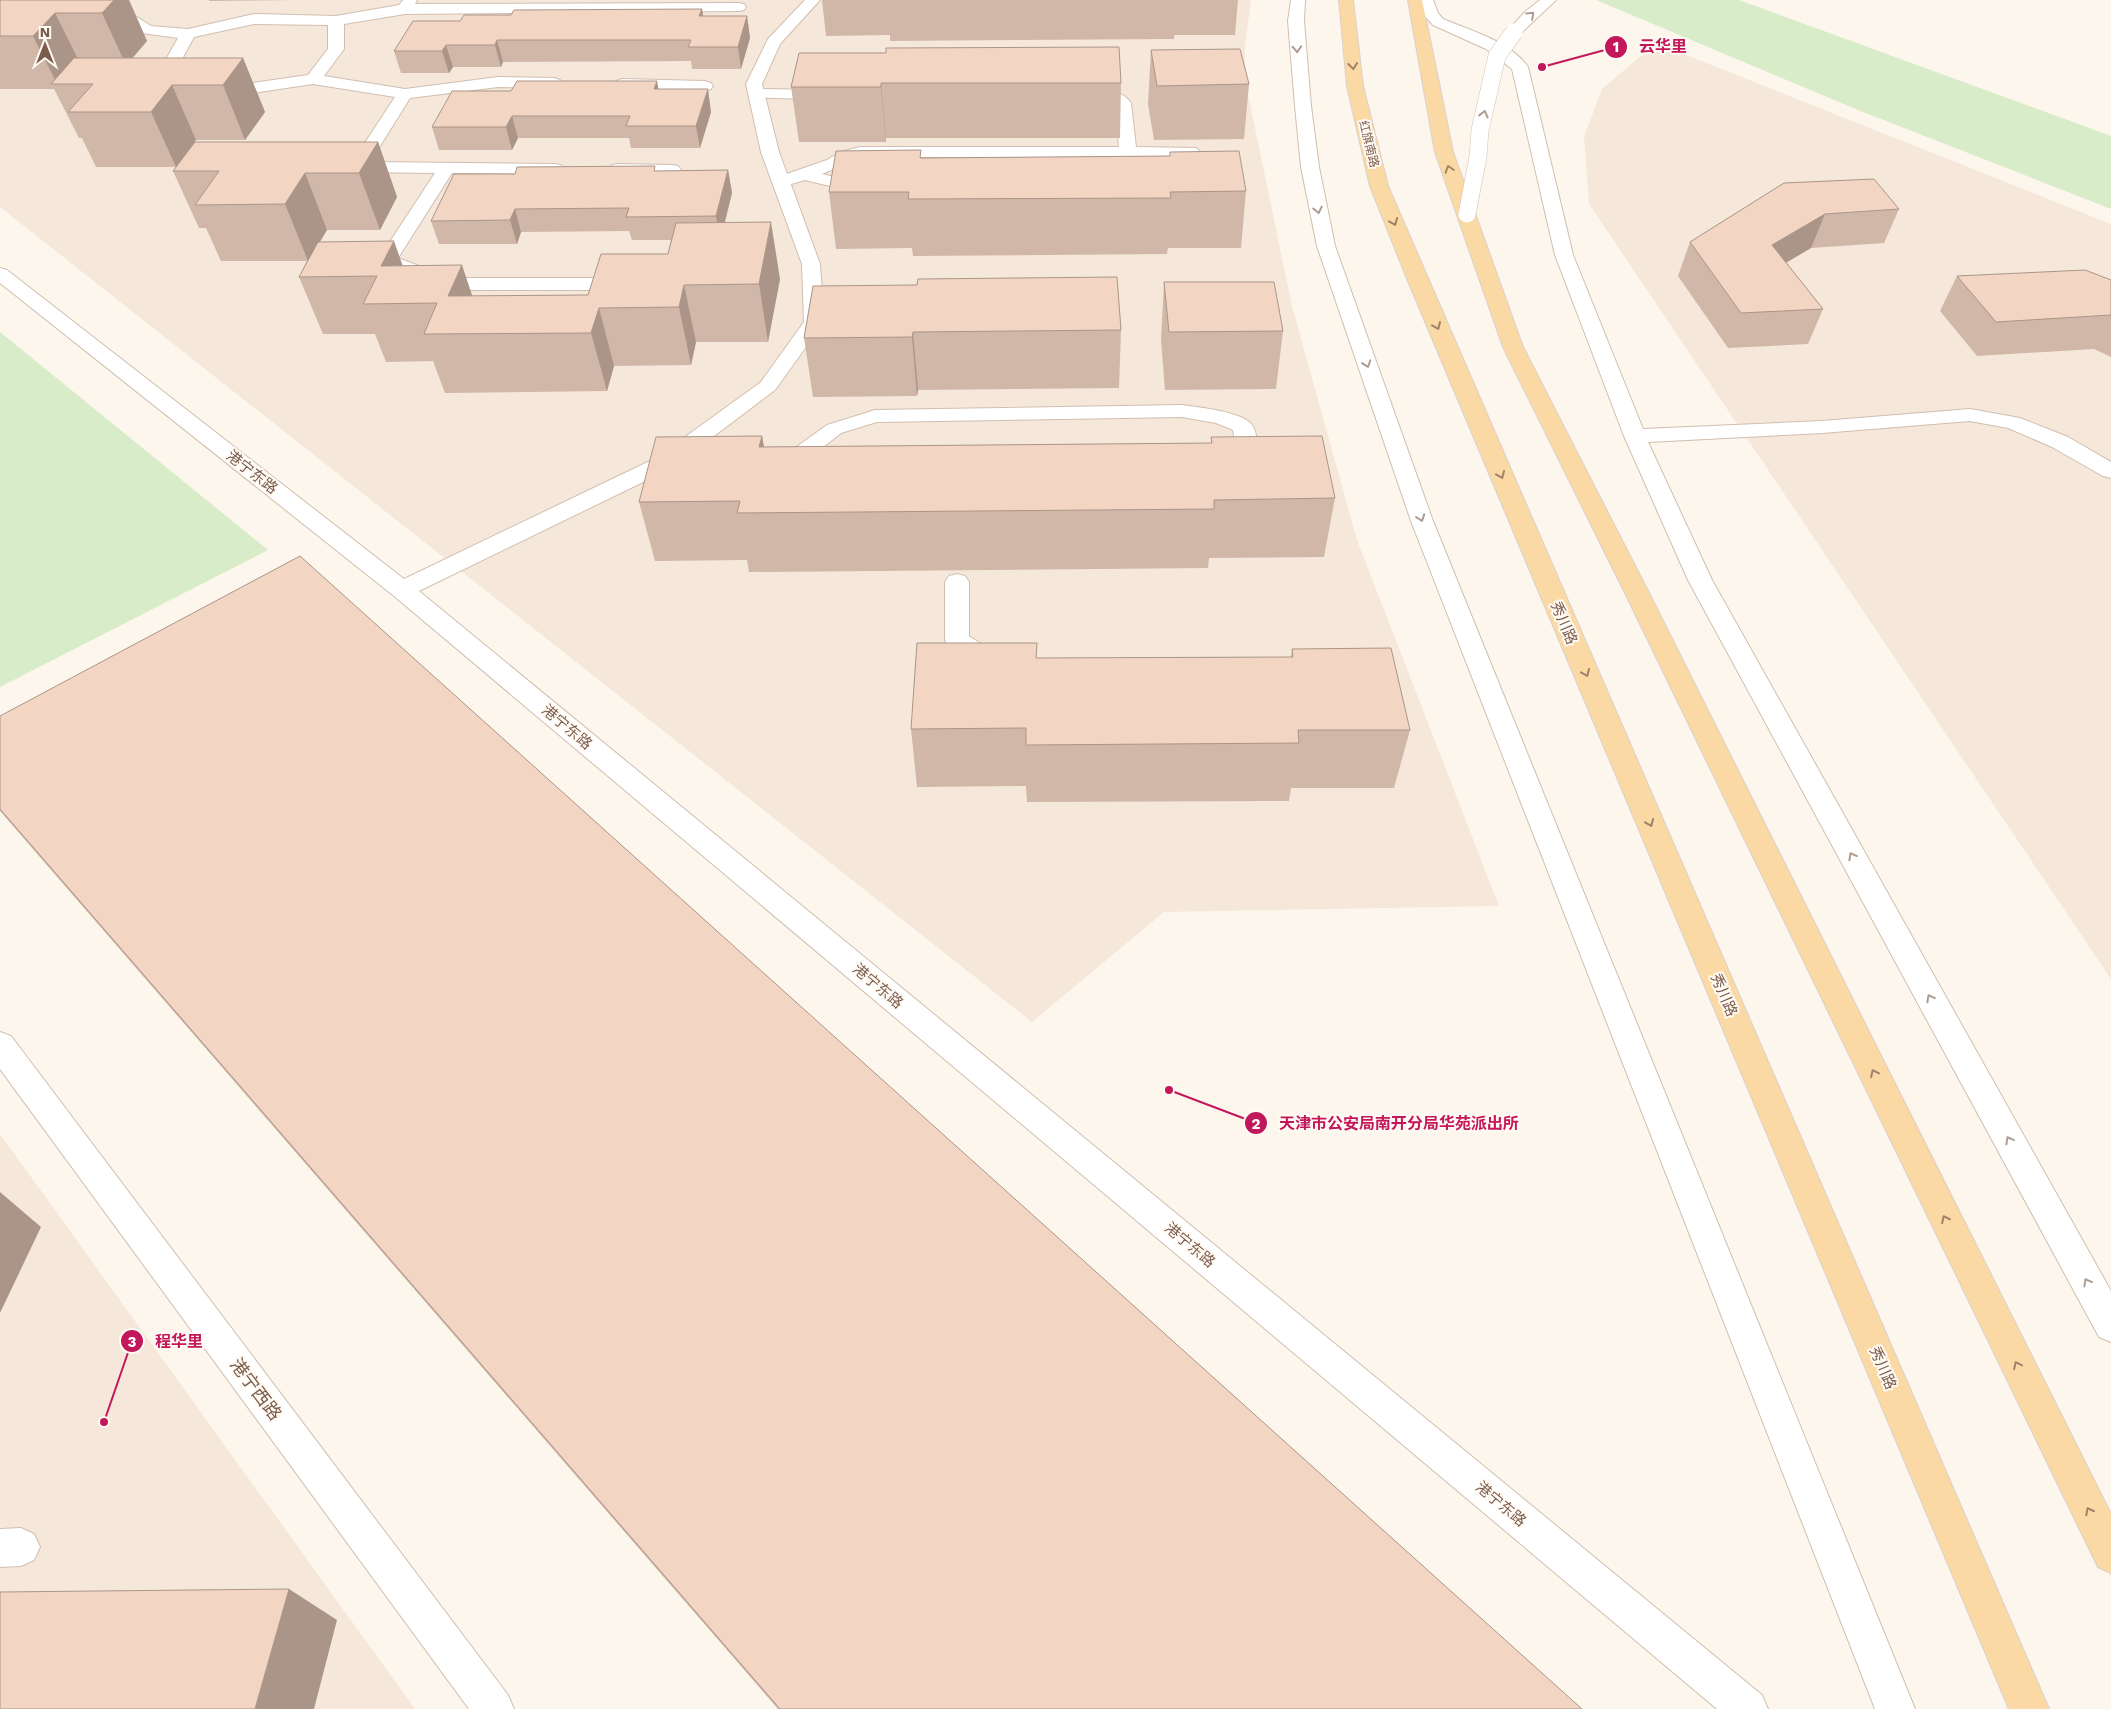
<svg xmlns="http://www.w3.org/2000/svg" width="2111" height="1709" font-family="'Work Sans','Noto Sans SC',sans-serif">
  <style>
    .residential { fill: #f5e8da }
    .green { fill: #d8ecc9 }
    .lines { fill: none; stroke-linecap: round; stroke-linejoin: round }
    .service-casing { stroke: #d1beb0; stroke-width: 2 }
    .minor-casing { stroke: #d1beb0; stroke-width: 2 }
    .secondary-casing { stroke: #d6c0b0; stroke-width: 2 }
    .primary-casing { stroke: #dad1cd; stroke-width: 2 }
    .service { fill: #fff; fill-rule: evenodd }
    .minor { fill: #fff; fill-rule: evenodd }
    .secondary { fill: #fff; fill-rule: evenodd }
    .primary { fill: #fbd9a5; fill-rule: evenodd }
    .secondary-bridge-casing { stroke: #d6c0b0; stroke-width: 18; stroke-linecap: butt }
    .secondary-bridge { stroke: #fff; stroke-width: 17 }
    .wall { fill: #d1b7a8 }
    .shaded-wall { fill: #aa9588 }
    .building { fill: #f3d5c3; stroke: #aa9588 }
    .oneway { stroke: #af9d94 }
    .oneway2 { stroke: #a18267 }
    .labels { text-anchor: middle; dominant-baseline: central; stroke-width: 4; stroke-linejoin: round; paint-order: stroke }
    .far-street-label { font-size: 12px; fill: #7a5c4d; stroke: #fffaf3 }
    .street-label { font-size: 15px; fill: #7a5c4d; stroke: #fffaf3 }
    .near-street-label { font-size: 18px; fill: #7a5c4d; stroke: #fffaf3 }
    .leader { fill: none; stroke: #c2185b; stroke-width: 2 }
    .callout-dot { fill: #c2185b; stroke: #fffaf3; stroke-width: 2 }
    .mark-label { font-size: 15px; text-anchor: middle; font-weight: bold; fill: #fff }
    .callout-label { font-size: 16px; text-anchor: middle; font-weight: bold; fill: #c2185b; stroke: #fffaf3; stroke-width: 4; stroke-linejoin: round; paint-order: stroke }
  </style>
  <rect width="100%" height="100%" fill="#fdf6ec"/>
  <path class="residential" d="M 0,0 L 1251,0 L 1245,46 L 1245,80 L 1292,306 L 1357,540 L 1499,906 L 1164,912 L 1032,1022 L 0,207 Z
    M 1656,43 L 2111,224 L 2111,979 L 1589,204 L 1584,137 L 1602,89 Z
    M 0,1134 L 415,1709 L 0,1709 Z"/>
  <path class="green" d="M 1596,0 L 1739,0 L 2111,136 L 2111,209 L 1858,110 Z
    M 0,332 L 268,550 L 0,687 Z"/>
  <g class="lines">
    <g class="service-casing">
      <path id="service" d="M 93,0 L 110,0 L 151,26 L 188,29 L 254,14 L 336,16 L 399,5 L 403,0 L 417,0 L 415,4 L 739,3 L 744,4 L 746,7 L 744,10 L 739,11 L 405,14 L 344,24 L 344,49 L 324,76 L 405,89 L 498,77 L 554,78 L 560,80 L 562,83 L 560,86 L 554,88 L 498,87 L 410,98 L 370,162 L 555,164 L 561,165 L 564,169 L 561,173 L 555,174 L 452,173 L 398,258 L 451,278 L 628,278 L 635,280 L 638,284 L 635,288 L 628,290 L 449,290 L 380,264 L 378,260 L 435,173 L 358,172 L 352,171 L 349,167 L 395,97 L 313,84 L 238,95 L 213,89 L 211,86 L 213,83 L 219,81 L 238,85 L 308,75 L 328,49 L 328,25 L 254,24 L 194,37 L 174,74 L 185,76 L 187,79 L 185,82 L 179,84 L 158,80 L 156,77 L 178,38 L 142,33 Z
        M 622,79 L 705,81 L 711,83 L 713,86 L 711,89 L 705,91 L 616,87 L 614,84 L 616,81 Z
        M 757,89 L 830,90 L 836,92 L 838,95 L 836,98 L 830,100 L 751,97 L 749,94 L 751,91 Z
        M 1086,91 C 1103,91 1121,88 1131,103 L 1136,147 L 1196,148 L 1203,154 L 1208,165 L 1205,169 L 1199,170 L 1193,169 L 1186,157 L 861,157 L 822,174 L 873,186 L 876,190 L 873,194 L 867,195 L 805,180 L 781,187 L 775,186 L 772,182 L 775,178 L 827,160 L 840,152 L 860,147 L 1119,147 L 1115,105 L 1110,101 L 1080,99 L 1078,96 L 1080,93 Z
        M 618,164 L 672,165 L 678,166 L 681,170 L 678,174 L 672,175 L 612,173 L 609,169 L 612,165 Z
        M 1182,405 C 1197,407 1244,412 1252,425 C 1257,432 1257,444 1259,452 C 1251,463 1238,472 1224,469 L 1221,464 L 1237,450 L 1233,430 L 1216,423 L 1182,417 L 877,422 L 841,433 L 797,468 L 789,470 L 781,468 L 778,463 L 781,458 L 827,425 L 875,410 Z
        M 957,574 L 965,576 L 969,582 L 969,636 L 1002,658 L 1005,664 L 1002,670 C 982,676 964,656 948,646 L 945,640 L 945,582 L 949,576 Z
        M 21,1528 L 34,1534 L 40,1547 L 34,1560 L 21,1566 L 0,1567 L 0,1529 Z"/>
    </g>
    <g class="minor-casing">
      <path id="minor" d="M 805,0 L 820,0 L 780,44 L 762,84 L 779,152 L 820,264 L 824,322 L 775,390 L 672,468 L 419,591 L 1762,1695 L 1768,1709 L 1717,1709 L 394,596 L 0,283 L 0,268 L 7,270 L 404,579 L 656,458 L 761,382 L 804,322 L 802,264 L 761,152 L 746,84 L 768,39 Z
        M 1291,0 L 1305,0 L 1304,21 L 1311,106 L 1319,167 L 1335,246 L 1433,521 L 1915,1709 L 1875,1709 L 1411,521 L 1317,246 L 1301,167 L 1295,106 L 1288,21 Z
        M 1419,0 L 1433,0 L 1438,13 L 1443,19 C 1471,31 1510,41 1528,67 L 1573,255 L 1643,429 L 1822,421 L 1970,409 L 2020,418 L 2068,437 L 2111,462 L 2111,478 L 2103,476 L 2052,447 L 2008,428 L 1970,421 L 1822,433 L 1648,442 L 1712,580 L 2111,1291 L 2111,1342 L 2099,1337 L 1688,580 L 1624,436 L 1555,255 L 1512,69 L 1486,49 L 1433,25 L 1423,14 Z
        M 0,1032 L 11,1036 L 508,1695 L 514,1709 L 469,1709 L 0,1069 Z"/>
    </g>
    <g class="secondary-casing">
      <path id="secondary" d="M 1540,0 L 1556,0 L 1519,35 L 1509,35 L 1506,32 L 1509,29 L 1526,11 Z"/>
    </g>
    <g class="primary-casing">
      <path id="primary" d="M 1339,0 L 1353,0 L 1363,86 L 1388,186 L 2049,1709 L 2009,1709 L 1408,281 L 1370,186 L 1347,86 Z
        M 1408,0 L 1422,0 L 1453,152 L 1523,347 L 1649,593 L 2111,1514 L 2111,1573 L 2098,1567 L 1625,593 L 1503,347 L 1435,152 Z"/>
    </g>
    <use href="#service" class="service"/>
    <use href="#minor" class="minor"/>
    <use href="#secondary" class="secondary"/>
    <use href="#primary" class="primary"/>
    <g class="secondary-bridge-casing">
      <path id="secondary-bridge" d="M 1467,214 L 1478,157 L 1480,130 L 1497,56 L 1514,32"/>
    </g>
    <use href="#secondary-bridge" class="secondary-bridge"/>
  </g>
  <path class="wall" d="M 0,0 L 129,0 L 147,41 L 133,58 L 243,58 L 265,112 L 245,140 L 196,140 L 176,167 L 96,167 L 82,138 L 79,138 L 54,89 L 0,89 Z
    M 209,0 L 296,0 L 209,1 Z
    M 822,0 L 1238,0 L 1235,35 L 1174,35 L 1174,39 L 890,41 L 890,35 L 826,36 Z
    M 702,9 L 703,16 L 747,16 L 750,38 L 741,69 L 692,69 L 691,61 L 503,62 L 501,67 L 453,67 L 449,73 L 401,73 L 394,51 L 460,21 L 511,15 Z
    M 1151,50 L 1249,84 L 1244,139 L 1154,140 L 1148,104 Z
    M 799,53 L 1121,83 L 1120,138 L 886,138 L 886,142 L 799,142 L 791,87 Z
    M 658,89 L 711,112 L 700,148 L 631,148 L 629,138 L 518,138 L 512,150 L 439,150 L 432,127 L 511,91 Z
    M 378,142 L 397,197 L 380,230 L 327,230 L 320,242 L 402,265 L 472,296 L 588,295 L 668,254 L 671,240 L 632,240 L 629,231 L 521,232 L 517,244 L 439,244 L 431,221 L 656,171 L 728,170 L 732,193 L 725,223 L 780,279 L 768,342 L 696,342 L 691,365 L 614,366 L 607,391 L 445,393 L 433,361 L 386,362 L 375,334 L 323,334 L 299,277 L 307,261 L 221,261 L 206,228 L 199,228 L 173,171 Z
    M 1170,152 L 1246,191 L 1241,248 L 1168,248 L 1167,254 L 913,256 L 912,248 L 836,249 L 829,192 L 921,158 L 1170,156 Z
    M 1784,183 L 1899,209 L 1884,243 L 1811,248 L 1786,263 L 1823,309 L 1808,344 L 1728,348 L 1678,276 L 1690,242 Z
    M 1957,276 L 2111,280 L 2111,357 L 2094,349 L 1977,356 L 1940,311 Z
    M 1164,282 L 1283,331 L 1276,389 L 1165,390 L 1161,340 Z
    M 813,286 L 1121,330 L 1119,388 L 918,390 L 917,396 L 813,397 L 804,338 Z
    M 762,436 L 764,447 L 1211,443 L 1211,437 L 1335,498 L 1324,557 L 1209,558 L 1208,568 L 749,572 L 747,560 L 655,561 L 639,502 Z
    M 1292,649 L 1410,730 L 1394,788 L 1291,788 L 1289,801 L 1027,802 L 1026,786 L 917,787 L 911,729 L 1037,658 L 1291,657 Z
    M 0,716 L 1582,1709 L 778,1709 L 0,811 Z"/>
  <path class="shaded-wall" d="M 114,0 L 129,0 L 147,41 L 126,65 L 102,13 Z
    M 702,9 L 705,31 L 699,16 Z
    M 55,13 L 81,65 L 57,84 L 33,36 Z
    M 747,16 L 750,38 L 741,69 L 738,47 Z
    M 497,40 L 503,62 L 501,67 L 495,45 Z
    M 446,45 L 453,67 L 449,73 L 442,51 Z
    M 243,58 L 265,112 L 245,140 L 223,85 Z
    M 657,81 L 661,103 L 654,89 Z
    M 881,83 L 886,138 L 886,142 L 881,87 Z
    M 172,85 L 196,140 L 176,167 L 151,112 Z
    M 708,89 L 711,112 L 700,148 L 696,126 Z
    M 512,116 L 518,138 L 512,150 L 506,127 Z
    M 378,142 L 397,197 L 380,230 L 359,173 Z
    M 728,170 L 732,193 L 720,240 L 716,216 Z
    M 305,173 L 327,230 L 308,261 L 285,204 Z
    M 515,209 L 521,232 L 517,244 L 510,220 Z
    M 1825,214 L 1811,248 L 1758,279 L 1772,245 Z
    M 771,222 L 780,279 L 768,342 L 759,284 Z
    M 394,241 L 414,298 L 381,266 Z
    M 462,265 L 481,322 L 448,296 Z
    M 684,285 L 696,342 L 691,365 L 679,307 Z
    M 599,308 L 614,366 L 607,391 L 591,333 Z
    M 913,332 L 918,390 L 917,396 L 912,337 Z
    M 762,436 L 772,494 L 759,447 Z
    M 0,1192 L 41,1227 L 0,1313 Z
    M 289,1589 L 337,1620 L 314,1709 L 255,1709 Z"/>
  <path class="building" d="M 0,0 L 114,0 L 102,13 L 55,13 L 33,36 L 0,36 Z
    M 702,9 L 699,16 L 747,16 L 738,47 L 688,47 L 691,40 L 497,40 L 495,45 L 446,45 L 442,51 L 394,51 L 413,21 L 460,21 L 464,15 L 511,15 L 514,10 Z
    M 1119,47 L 1121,83 L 881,83 L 881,87 L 791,87 L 799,53 L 886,53 L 886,48 Z
    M 1240,49 L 1249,84 L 1157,86 L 1151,50 Z
    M 74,58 L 243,58 L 223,85 L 172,85 L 151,112 L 68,112 L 93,84 L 51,84 Z
    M 517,81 L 657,81 L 654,89 L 708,89 L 696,126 L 626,126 L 630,116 L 512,116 L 506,127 L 432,127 L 452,91 L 511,91 Z
    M 195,142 L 378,142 L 359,173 L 305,173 L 285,204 L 195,205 L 219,171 L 173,171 Z
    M 921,150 L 920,158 L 1170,156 L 1170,152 L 1239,151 L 1246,191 L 1170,192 L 1171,198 L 908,199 L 909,192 L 829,192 L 836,151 Z
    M 655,166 L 654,171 L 728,170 L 716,216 L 626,217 L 629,208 L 515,209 L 510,220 L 431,221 L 454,174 L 515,174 L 517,167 Z
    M 1874,179 L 1899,209 L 1825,214 L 1772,245 L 1823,309 L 1741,313 L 1690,242 L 1784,183 Z
    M 771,222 L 759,284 L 684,285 L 679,307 L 599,308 L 591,333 L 424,334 L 437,303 L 363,304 L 377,276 L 299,277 L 318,242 L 394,241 L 381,266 L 462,265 L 448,296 L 588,295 L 601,254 L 668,254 L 676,223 Z
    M 2085,270 L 2111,280 L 2111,315 L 1996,322 L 1957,276 Z
    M 1117,277 L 1121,330 L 913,332 L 912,337 L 804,338 L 813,286 L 917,285 L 918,279 Z
    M 1164,282 L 1274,282 L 1283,331 L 1169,332 Z
    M 762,436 L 759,447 L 1212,443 L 1211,437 L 1322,436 L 1335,498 L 1214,500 L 1214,509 L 737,513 L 740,501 L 639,502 L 656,437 Z
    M 300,556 L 1582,1709 L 780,1709 L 0,809 L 0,716 Z
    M 917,643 L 1037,643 L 1036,658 L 1293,657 L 1292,649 L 1391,648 L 1410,730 L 1298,730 L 1299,743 L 1026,745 L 1026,728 L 911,729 Z
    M 289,1589 L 255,1709 L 0,1709 L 0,1592 Z"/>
  <defs><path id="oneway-chevron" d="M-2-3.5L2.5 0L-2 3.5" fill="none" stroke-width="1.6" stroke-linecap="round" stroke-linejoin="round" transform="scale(1.25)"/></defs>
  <g class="oneway">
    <use href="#oneway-chevron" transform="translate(1531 15) rotate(-43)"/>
    <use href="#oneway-chevron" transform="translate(1297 49) rotate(87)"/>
    <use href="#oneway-chevron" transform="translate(1484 114) rotate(-76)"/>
    <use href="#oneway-chevron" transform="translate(1318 210) rotate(78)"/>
    <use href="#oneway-chevron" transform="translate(1367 364) rotate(71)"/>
    <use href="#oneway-chevron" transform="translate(1421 518) rotate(70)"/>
    <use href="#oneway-chevron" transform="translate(1852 856) rotate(-119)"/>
    <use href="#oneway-chevron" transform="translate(1930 998) rotate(-119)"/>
    <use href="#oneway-chevron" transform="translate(2009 1140) rotate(-119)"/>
    <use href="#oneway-chevron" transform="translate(2087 1282) rotate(-119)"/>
  </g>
  <g class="oneway2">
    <use href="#oneway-chevron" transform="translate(1353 66) rotate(83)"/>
    <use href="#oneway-chevron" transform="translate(1449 169) rotate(-108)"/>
    <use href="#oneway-chevron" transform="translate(1394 222) rotate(68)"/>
    <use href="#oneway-chevron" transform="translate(1437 326) rotate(67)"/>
    <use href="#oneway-chevron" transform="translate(1501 475) rotate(67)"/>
    <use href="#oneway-chevron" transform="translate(1586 673) rotate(67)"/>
    <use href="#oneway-chevron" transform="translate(1650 823) rotate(67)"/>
    <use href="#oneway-chevron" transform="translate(1874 1073) rotate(-116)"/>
    <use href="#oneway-chevron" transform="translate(1945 1219) rotate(-116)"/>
    <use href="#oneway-chevron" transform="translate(2017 1365) rotate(-116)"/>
    <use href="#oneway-chevron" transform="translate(2089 1511) rotate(-117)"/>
  </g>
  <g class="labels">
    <g class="far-street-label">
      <text transform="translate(1369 144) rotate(76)">红旗南路</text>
    </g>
    <g class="street-label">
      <text transform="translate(252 472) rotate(38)">港宁东路</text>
      <text transform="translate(1564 623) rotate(67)">秀川路</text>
      <text transform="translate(567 727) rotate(40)">港宁东路</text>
      <text transform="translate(878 986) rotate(40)">港宁东路</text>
      <text transform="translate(1724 995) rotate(67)">秀川路</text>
      <text transform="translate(1190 1245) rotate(40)">港宁东路</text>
      <text transform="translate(1883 1368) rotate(67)">秀川路</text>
      <text transform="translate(1501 1504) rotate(40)">港宁东路</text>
    </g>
    <g class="near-street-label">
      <text transform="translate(256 1389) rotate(53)">港宁西路</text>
    </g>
  </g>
  <path class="leader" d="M1542 67L1616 47M1169 1090L1256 1123M104 1422L132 1341"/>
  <g class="callout-dot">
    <circle cx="1542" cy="67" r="5"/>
    <circle cx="1169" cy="1090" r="5"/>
    <circle cx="104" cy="1422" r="5"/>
    <circle cx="1616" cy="47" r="12"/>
    <circle cx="1256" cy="1123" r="12"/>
    <circle cx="132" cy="1341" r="12"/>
  </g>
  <g class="mark-label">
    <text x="1616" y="52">1</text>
    <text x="1256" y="1129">2</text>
    <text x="132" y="1347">3</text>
  </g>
  <g class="callout-label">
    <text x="1663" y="52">云华里</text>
    <text x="1399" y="1129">天津市公安局南开分局华苑派出所</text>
    <text x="179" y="1347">程华里</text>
  </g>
  <g transform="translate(45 45)" stroke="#fffaf3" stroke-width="4" paint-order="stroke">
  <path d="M0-4L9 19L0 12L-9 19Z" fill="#7a5c4d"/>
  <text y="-8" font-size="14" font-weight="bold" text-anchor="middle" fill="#7a5c4d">N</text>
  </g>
</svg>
